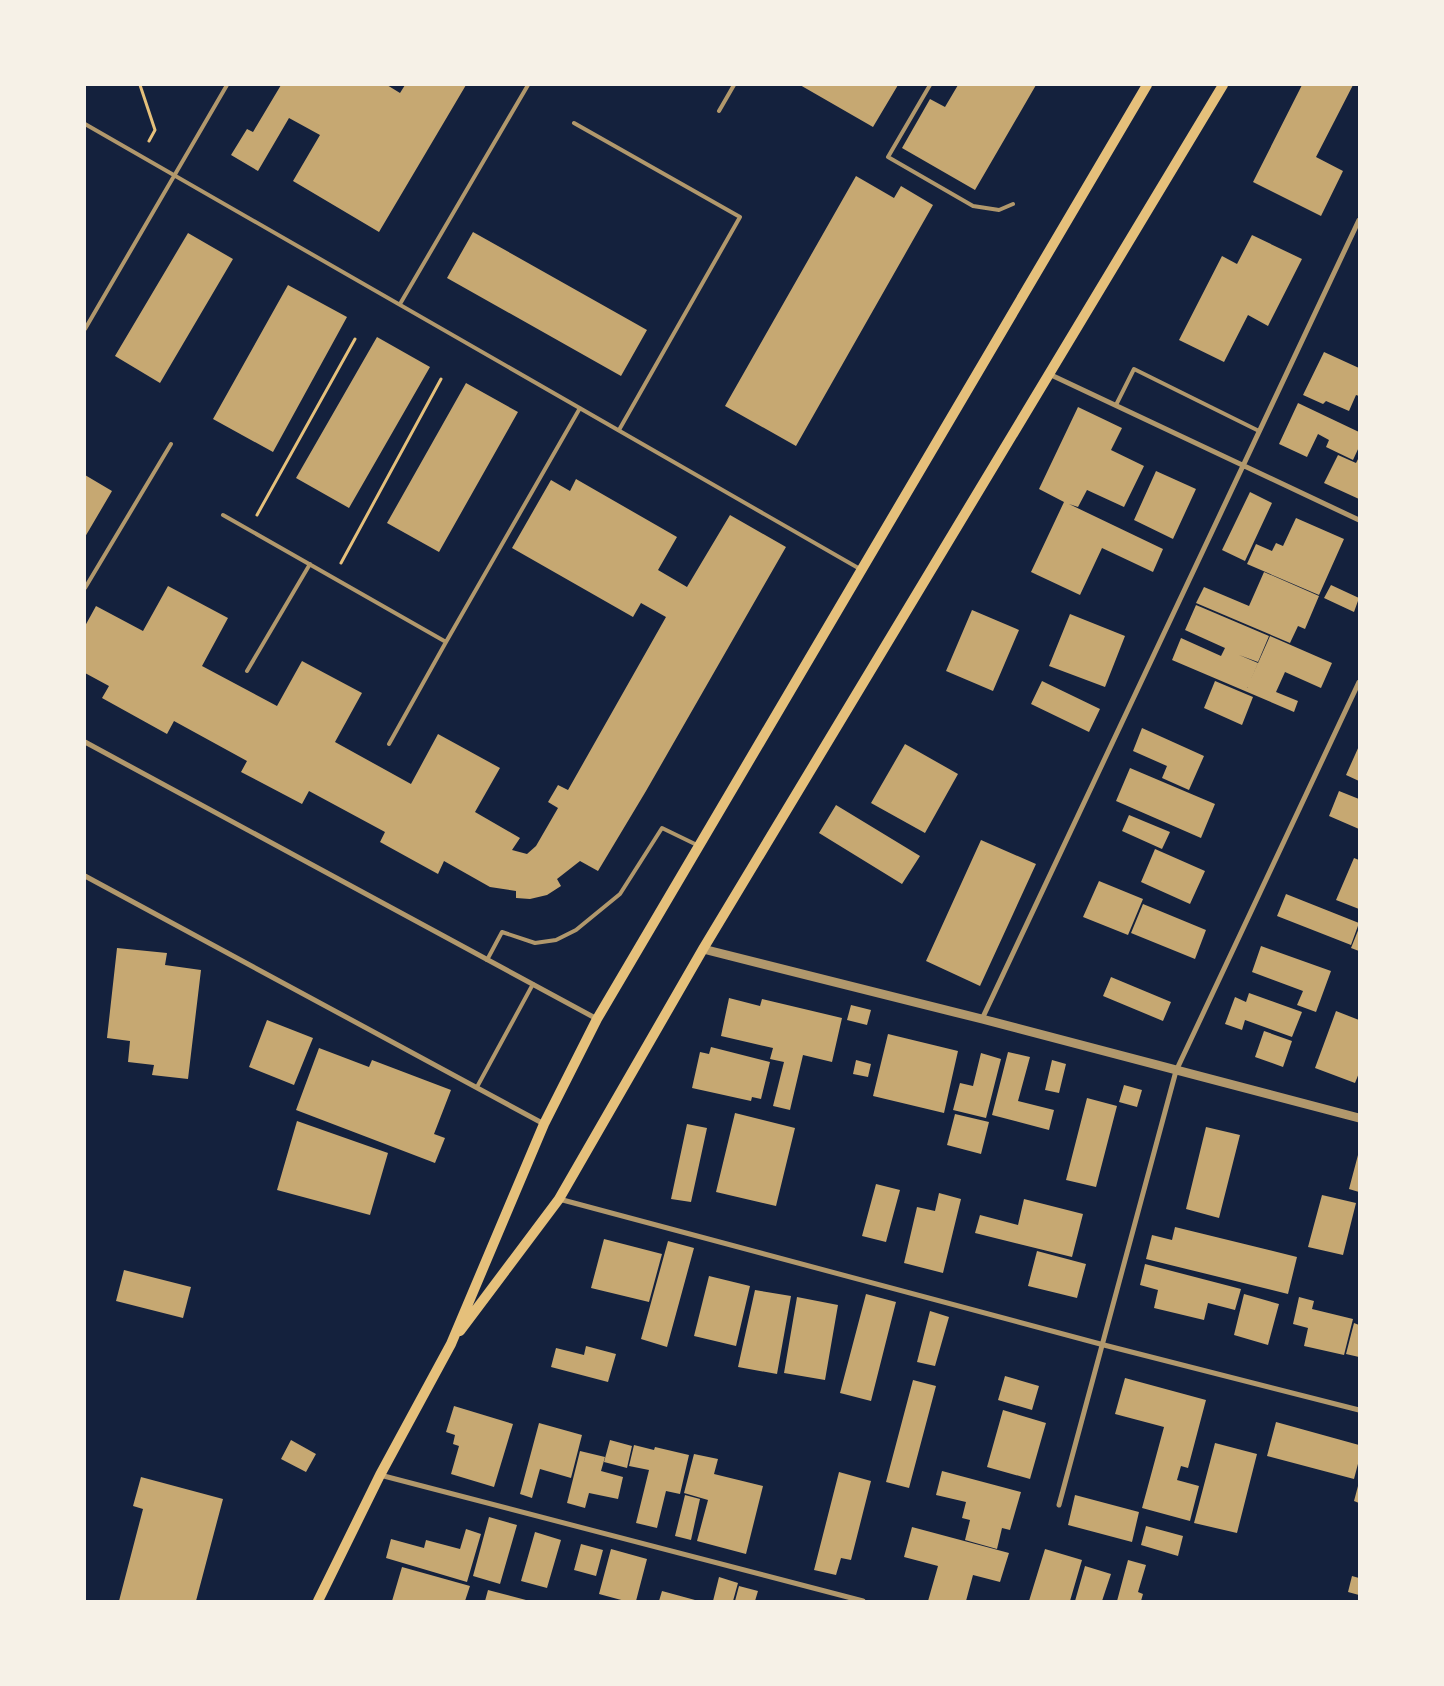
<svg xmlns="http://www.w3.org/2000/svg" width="1444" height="1686" font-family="'Work Sans',sans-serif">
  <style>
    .building { fill: #c6a872 }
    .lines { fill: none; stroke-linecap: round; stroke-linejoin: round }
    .path { stroke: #e5c07b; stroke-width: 3 }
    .service { stroke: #b1986c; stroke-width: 4 }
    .minor { stroke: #b1986c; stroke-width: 5 }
    .tertiary { stroke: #b1986c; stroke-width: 9 }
    .secondary { stroke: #e5c07b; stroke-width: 10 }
  </style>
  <rect width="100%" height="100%" fill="#14213d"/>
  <path class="building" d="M 281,85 L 387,85 L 400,93 L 405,85 L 466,85 L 379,232 L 293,181 L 320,135 L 289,118 L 258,171 L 231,155 L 247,129 L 253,132 Z
    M 800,85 L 898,85 L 873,127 Z
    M 958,85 L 1036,85 L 975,190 L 902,148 L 930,99 L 945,107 Z
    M 1302,85 L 1353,85 L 1316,157 L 1343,171 L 1321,216 L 1253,182 Z
    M 856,176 L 894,198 L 901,186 L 933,205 L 796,446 L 725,406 Z
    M 473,232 L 647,330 L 621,376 L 447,278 Z
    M 188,233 L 233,259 L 160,383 L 115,356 Z
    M 1252,235 L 1302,259 L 1268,326 L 1248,315 L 1224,362 L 1179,340 L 1222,256 L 1237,264 Z
    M 288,285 L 347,317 L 273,452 L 213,419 Z
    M 377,337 L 430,367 L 349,508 L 296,478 Z
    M 1324,352 L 1359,368 L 1359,396 L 1356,395 L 1349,411 L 1326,401 L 1323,404 L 1303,395 Z
    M 466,383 L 518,412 L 439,552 L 387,523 Z
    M 1298,403 L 1359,432 L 1359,447 L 1353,460 L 1326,447 L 1329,440 L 1318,434 L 1307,457 L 1279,444 Z
    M 1078,407 L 1122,428 L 1111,450 L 1144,466 L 1124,507 L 1087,490 L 1078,507 L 1069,504 L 1163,549 L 1153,572 L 1102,548 L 1080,595 L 1031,572 L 1064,502 L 1039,489 Z
    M 1338,455 L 1356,463 L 1359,457 L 1359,499 L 1324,483 Z
    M 1156,471 L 1196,489 L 1173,539 L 1134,520 Z
    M 85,475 L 112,491 L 85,537 Z
    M 576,479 L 677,537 L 658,570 L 687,587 L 730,515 L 786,547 L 646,791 L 598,871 L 580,861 L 557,879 L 561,886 L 547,895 L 530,899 L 516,898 L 516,891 L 490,887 L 444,861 L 438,874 L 380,842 L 385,832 L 309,791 L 302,804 L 241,772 L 247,761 L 174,721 L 167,734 L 102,698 L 109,686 L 85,673 L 85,626 L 96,606 L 143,631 L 168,586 L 228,618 L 202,666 L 277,706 L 302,661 L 362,693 L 335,742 L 411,784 L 438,734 L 500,768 L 475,812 L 520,838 L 512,850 L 527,854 L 536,846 L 558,808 L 548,802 L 558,785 L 568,790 L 666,617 L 641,603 L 633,617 L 512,548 L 551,480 L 570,491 Z
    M 1250,492 L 1272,503 L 1245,561 L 1222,550 Z
    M 1296,518 L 1344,539 L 1319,595 L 1247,564 L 1256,544 L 1272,551 L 1276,543 L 1283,546 Z
    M 1264,572 L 1319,596 L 1305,629 L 1298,626 L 1290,643 L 1196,603 L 1204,587 L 1249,606 Z
    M 1331,585 L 1359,598 L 1354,612 L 1324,598 Z
    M 1196,605 L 1269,636 L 1258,662 L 1239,655 L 1258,663 L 1247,688 L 1270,636 L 1332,663 L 1321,688 L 1285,672 L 1276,692 L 1298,701 L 1294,712 L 1172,660 L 1181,638 L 1221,656 L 1225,648 L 1185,630 Z
    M 972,610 L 1019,630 L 993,691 L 946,671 Z
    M 1070,614 L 1125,636 L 1105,687 L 1049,666 Z
    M 1042,681 L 1100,709 L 1089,732 L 1031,704 Z
    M 1215,681 L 1253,697 L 1242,725 L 1204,708 Z
    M 1142,728 L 1204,756 L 1189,790 L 1162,778 L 1167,766 L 1133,751 Z
    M 905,744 L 958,774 L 925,833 L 871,803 Z
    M 1359,746 L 1359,781 L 1346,775 Z
    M 1130,768 L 1215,804 L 1201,838 L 1116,801 Z
    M 1339,791 L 1359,799 L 1359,829 L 1329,816 Z
    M 836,805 L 920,856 L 902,884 L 819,833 Z
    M 1129,815 L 1170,832 L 1162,849 L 1122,831 Z
    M 981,840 L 1036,864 L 980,986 L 926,961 Z
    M 1155,849 L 1205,871 L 1190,904 L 1141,882 Z
    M 1354,858 L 1359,860 L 1359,909 L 1336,900 Z
    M 1099,881 L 1143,899 L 1128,935 L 1083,917 Z
    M 1286,894 L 1359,923 L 1351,945 L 1277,916 Z
    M 1143,904 L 1206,930 L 1195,959 L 1131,933 Z
    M 1359,928 L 1359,951 L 1351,948 Z
    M 1261,946 L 1331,971 L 1316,1012 L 1297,1005 L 1303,991 L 1252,972 Z
    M 117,948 L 167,953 L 165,965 L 201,970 L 188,1079 L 152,1075 L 154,1065 L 128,1062 L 130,1041 L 107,1038 Z
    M 1111,977 L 1171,1002 L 1163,1021 L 1103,996 Z
    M 1249,993 L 1302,1012 L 1292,1037 L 1245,1020 L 1242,1030 L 1225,1024 L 1235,997 L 1246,1002 Z
    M 729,998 L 760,1006 L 762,999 L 842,1018 L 832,1062 L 803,1055 L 790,1110 L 773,1106 L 784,1062 L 770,1059 L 773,1048 L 721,1036 Z
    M 851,1005 L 871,1010 L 867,1025 L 847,1020 Z
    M 1336,1011 L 1359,1020 L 1359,1073 L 1355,1083 L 1315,1068 Z
    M 267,1020 L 313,1038 L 294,1085 L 249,1067 Z
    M 1264,1031 L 1292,1041 L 1283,1067 L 1255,1057 Z
    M 888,1034 L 958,1051 L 944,1113 L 873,1096 Z
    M 711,1047 L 770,1062 L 761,1099 L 752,1097 L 751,1101 L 692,1088 L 700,1052 L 709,1054 Z
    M 319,1048 L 369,1067 L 372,1060 L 451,1090 L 434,1134 L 445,1138 L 435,1163 L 296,1110 Z
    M 1008,1052 L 1030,1057 L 1018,1101 L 1054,1110 L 1049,1130 L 992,1115 Z
    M 981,1053 L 1001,1059 L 986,1118 L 953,1110 L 960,1083 L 973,1086 Z
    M 856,1060 L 871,1064 L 868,1077 L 853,1074 Z
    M 1052,1060 L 1066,1064 L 1059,1093 L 1045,1090 Z
    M 1124,1085 L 1142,1090 L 1137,1107 L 1119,1102 Z
    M 1087,1098 L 1117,1106 L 1096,1187 L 1066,1180 Z
    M 735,1113 L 795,1128 L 776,1206 L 716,1192 Z
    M 955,1114 L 989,1122 L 981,1154 L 947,1145 Z
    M 297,1121 L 388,1153 L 370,1215 L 277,1190 Z
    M 687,1124 L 707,1128 L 691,1202 L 671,1199 Z
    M 1206,1127 L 1240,1135 L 1219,1218 L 1186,1209 Z
    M 1358,1155 L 1359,1155 L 1359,1192 L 1349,1189 Z
    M 876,1184 L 900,1190 L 886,1242 L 862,1236 Z
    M 939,1193 L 961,1199 L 943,1273 L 904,1263 L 917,1207 L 935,1211 Z
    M 1322,1195 L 1356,1203 L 1343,1255 L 1308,1247 Z
    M 1024,1199 L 1083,1214 L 1072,1257 L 975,1233 L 980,1215 L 1018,1225 Z
    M 1175,1227 L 1297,1257 L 1288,1294 L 1146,1259 L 1152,1235 L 1172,1240 Z
    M 604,1239 L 662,1254 L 649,1302 L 591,1288 Z
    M 668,1241 L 694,1248 L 667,1347 L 641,1339 Z
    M 1037,1251 L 1086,1264 L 1077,1298 L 1028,1286 Z
    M 1145,1264 L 1241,1289 L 1235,1310 L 1208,1303 L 1204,1320 L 1154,1308 L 1158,1290 L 1140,1285 Z
    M 124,1270 L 191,1287 L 183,1318 L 116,1301 Z
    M 709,1276 L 750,1286 L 736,1346 L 694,1336 Z
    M 755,1290 L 791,1296 L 777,1374 L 738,1367 Z
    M 866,1294 L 896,1302 L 871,1401 L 840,1393 Z
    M 1244,1294 L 1279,1304 L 1268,1345 L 1234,1335 Z
    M 797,1297 L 838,1305 L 825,1380 L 784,1373 Z
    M 1299,1297 L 1314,1301 L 1312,1309 L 1353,1319 L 1344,1355 L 1304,1346 L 1308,1328 L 1293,1324 Z
    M 930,1311 L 949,1317 L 935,1366 L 917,1362 Z
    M 1354,1323 L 1359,1325 L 1359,1357 L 1346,1354 Z
    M 586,1346 L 616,1354 L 608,1382 L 551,1367 L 556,1348 L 584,1355 Z
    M 1005,1376 L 1039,1386 L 1032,1410 L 998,1400 Z
    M 1125,1378 L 1206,1400 L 1188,1468 L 1181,1466 L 1177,1480 L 1199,1486 L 1190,1521 L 1142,1508 L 1164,1427 L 1115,1414 Z
    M 913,1380 L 936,1386 L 909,1488 L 886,1482 Z
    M 454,1406 L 513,1424 L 494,1487 L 451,1474 L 459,1446 L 453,1444 L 455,1435 L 446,1432 Z
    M 1003,1410 L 1046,1423 L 1030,1479 L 987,1467 Z
    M 1276,1422 L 1359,1445 L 1359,1460 L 1354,1479 L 1267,1456 Z
    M 539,1423 L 582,1435 L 571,1478 L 540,1469 L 532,1498 L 520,1494 Z
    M 291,1440 L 316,1454 L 306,1472 L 281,1459 Z
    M 610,1440 L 632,1446 L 627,1468 L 604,1462 Z
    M 1215,1443 L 1257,1454 L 1237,1533 L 1194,1523 Z
    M 634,1445 L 654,1450 L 655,1447 L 689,1455 L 680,1494 L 666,1491 L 657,1528 L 636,1523 L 649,1470 L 629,1466 Z
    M 580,1451 L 605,1457 L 601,1471 L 623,1477 L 618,1499 L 589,1493 L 585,1508 L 567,1503 Z
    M 694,1454 L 718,1459 L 714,1474 L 763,1486 L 746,1554 L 697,1541 L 708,1500 L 684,1493 Z
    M 942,1471 L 1021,1492 L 1010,1530 L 1002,1528 L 997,1549 L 965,1540 L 970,1520 L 962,1518 L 966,1502 L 936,1495 Z
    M 839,1472 L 871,1481 L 851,1560 L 841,1558 L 836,1575 L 814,1570 Z
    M 141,1477 L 223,1499 L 196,1601 L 119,1601 L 143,1509 L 133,1506 Z
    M 1358,1486 L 1359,1486 L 1359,1503 L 1354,1501 Z
    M 685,1495 L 700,1499 L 691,1540 L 675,1536 Z
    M 1075,1495 L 1139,1512 L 1132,1542 L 1068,1525 Z
    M 489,1517 L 517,1525 L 500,1584 L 473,1576 Z
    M 1146,1526 L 1183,1536 L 1178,1556 L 1141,1545 Z
    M 912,1527 L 1009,1553 L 1000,1582 L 973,1575 L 966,1601 L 928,1601 L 938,1566 L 904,1557 Z
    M 466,1529 L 481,1534 L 467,1582 L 386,1558 L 391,1539 L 424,1548 L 426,1540 L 460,1549 Z
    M 535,1532 L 561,1540 L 547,1588 L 521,1581 Z
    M 581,1544 L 603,1550 L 596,1576 L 574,1570 Z
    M 611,1549 L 647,1559 L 636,1601 L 625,1601 L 599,1594 Z
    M 1045,1549 L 1082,1560 L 1070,1601 L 1029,1601 Z
    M 1128,1560 L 1146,1565 L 1138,1592 L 1143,1594 L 1141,1601 L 1117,1601 Z
    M 1085,1566 L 1111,1574 L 1102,1601 L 1075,1601 Z
    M 402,1567 L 470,1586 L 465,1601 L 392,1601 Z
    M 1352,1576 L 1359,1578 L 1359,1595 L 1348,1592 Z
    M 719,1577 L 738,1583 L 733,1601 L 713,1601 Z
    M 739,1586 L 758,1591 L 755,1601 L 735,1601 Z
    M 488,1590 L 526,1600 L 526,1601 L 485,1601 Z
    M 662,1591 L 695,1600 L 695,1601 L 659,1601 Z"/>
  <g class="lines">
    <path class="path" d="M 140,85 L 155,130 L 149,141
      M 257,515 L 355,339
      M 341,563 L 441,379"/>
    <path class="service" d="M 930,85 L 888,157 L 973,206 L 999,210 L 1013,204
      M 719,111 L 734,85
      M 574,123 L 740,217 L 619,430
      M 85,124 L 860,569
      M 400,304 L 528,85
      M 85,329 L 227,85
      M 1116,405 L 1134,369 L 1259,431
      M 223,515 L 446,642 L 580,408
      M 85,588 L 171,444
      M 247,671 L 310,564
      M 389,744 L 446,642
      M 487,960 L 502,932 L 535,943 L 556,940 L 576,930 L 620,894 L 662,828 L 697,845
      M 477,1087 L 533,984"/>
    <path class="minor" d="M 1049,374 L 1359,520
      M 85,742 L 597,1019
      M 85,876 L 544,1124
      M 982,1019 L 1359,220
      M 559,1199 L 1104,1345 L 1359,1410
      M 380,1475 L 863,1601
      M 1059,1505 L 1176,1071 L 1359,682"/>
    <path class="tertiary" d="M 703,949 L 982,1019 L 1359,1118"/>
    <path class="secondary" d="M 460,1331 L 559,1199 L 703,949 L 1223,85
      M 318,1601 L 380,1475 L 451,1344 L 544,1124 L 597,1019 L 1147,85"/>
  </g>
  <rect width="1444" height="1686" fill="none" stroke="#f6f1e7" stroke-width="172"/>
</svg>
